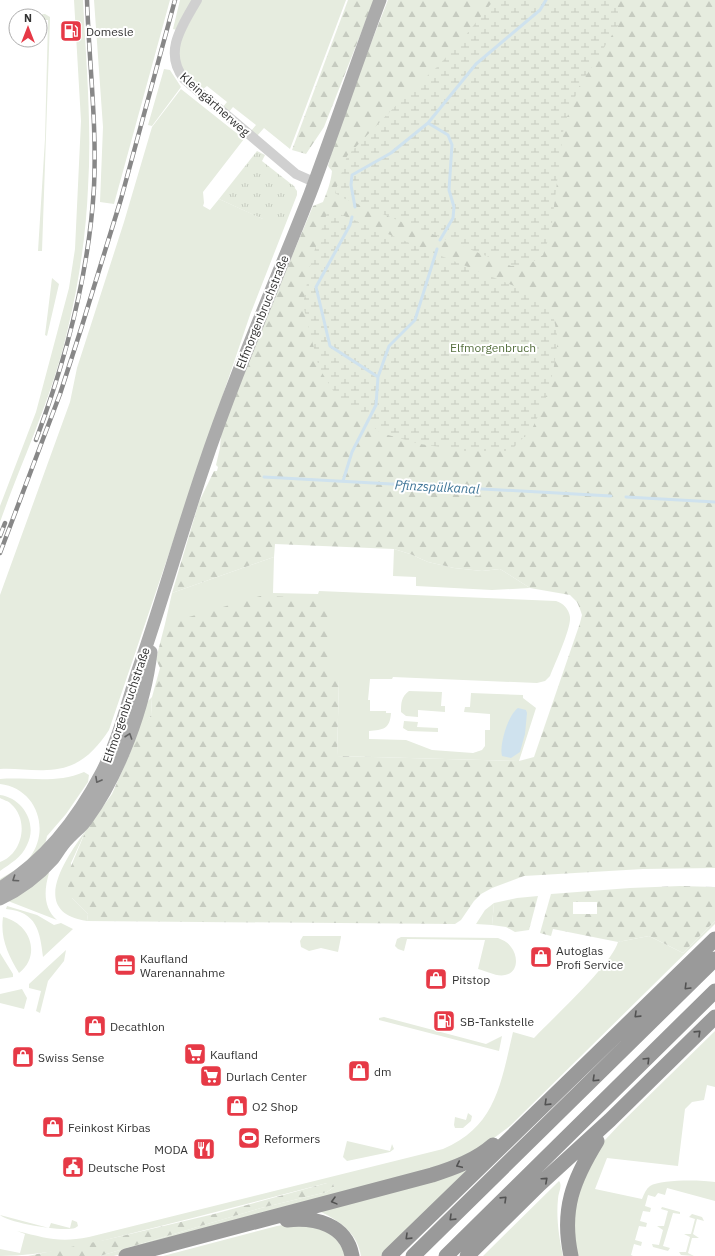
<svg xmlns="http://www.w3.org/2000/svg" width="715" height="1256" font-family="'IBM Plex Sans',sans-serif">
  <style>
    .green { fill: #e6ecdf }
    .forest { fill: url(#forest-firs); fill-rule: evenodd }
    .wetland { fill: url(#wetland-marsh) }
    .park { fill: url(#park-tufts) }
    .water { fill: #cfe2ee }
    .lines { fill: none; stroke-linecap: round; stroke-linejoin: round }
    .stream { stroke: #cfe2ee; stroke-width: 3 }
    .minor { stroke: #d0d0d0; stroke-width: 10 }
    .major { stroke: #ababab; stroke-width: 13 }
    .highway { stroke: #9a9a9a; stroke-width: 15 }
    .rail-casing { stroke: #888; stroke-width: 4.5 }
    .rail { stroke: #fff; stroke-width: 3; stroke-dasharray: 9; stroke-linecap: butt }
    .oneway { stroke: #636363 }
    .oneway2 { stroke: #525252 }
    .labels { text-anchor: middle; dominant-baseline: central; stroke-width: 4; stroke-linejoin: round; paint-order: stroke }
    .poi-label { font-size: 12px; fill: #333; stroke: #fff; text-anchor: start }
    .street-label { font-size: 12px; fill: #333; stroke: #fff }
    .park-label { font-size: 12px; fill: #56703f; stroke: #fff }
    .water-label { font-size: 13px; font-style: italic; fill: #3f7597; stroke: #fff }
  </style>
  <defs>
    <pattern id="forest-firs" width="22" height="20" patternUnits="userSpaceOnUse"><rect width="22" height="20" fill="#e6ecdf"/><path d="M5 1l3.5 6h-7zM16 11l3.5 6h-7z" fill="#c6cbc0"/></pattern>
    <pattern id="wetland-marsh" width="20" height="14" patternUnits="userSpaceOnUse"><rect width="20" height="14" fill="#e6ecdf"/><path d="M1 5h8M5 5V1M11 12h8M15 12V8" fill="none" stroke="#c6cbc0"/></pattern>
    <pattern id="park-tufts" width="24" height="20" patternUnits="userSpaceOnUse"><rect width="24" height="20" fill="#e6ecdf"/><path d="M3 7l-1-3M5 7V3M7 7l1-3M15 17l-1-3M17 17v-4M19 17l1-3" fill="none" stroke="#c6cbc0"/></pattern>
  </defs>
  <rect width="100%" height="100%" fill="#fff"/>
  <path class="green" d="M 74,0 L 83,0 C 86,62 92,125 88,188 C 86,235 79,282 68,328 C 53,395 23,458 0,522 L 0,506 L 36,412 L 69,288 L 75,249 L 81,121 Z
    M 94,0 L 170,0 L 114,204 L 100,202 L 103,127 Z
    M 180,0 L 192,0 L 177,30 L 173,29 Z
    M 201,0 L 346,0 L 290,149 L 264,128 L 257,136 L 251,131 L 256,125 L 233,107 L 228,113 L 222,108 L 227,102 L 207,86 L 202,90 L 187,77 L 178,64 L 180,41 Z
    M 45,14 L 50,17 L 50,20 L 42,251 L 38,251 L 45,139 L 48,20 L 40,20 L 40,16 L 17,16 Z
    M 164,69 L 170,70 L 181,87 L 152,126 L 148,125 Z
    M 181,89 L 244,139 L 203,192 L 204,203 L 203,206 L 210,210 L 219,199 L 263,219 L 292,184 L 297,191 L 297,195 L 250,315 L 109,730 C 93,754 77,769 47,770 C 31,771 15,768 0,769 L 0,595 L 70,402 L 77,368 L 124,222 L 152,127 Z
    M 52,278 L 59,284 L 47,336 L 45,335 Z
    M 394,549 L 410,554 L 428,562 L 454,568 L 482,571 L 500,569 L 530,588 L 492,590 L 416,586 L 416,577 L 393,576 Z
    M 274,557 L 273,593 L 318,594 L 319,591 L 556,601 C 563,603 569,609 570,617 C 571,629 555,663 550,676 L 545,681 L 537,683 L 393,677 L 392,679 L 370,679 L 368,700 L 370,700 L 370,711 L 386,711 L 386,713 L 391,713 C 390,729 383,730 369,731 L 369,739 L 406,740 L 432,750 L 473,753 L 482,750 L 485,746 L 485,730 L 490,730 L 490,714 L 464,712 L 465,707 L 470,707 L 471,693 L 523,695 L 523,698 L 536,708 L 519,761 L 337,756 L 339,679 L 328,679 L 165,624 L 172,593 Z
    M 409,691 L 442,692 L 441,706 L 445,706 L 445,712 L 418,710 L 418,717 L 406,716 L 401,712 C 401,703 401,697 409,691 Z
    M 152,697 L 151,715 L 127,758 L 147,702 Z
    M 404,721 L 418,722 L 417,727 L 438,728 L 438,732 L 408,731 L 403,728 Z
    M 84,772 L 89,775 L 88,782 L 66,814 L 47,836 L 44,849 L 0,885 L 0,879 C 10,873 22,867 30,857 C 51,829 36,788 0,784 L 0,779 C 29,777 56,784 84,772 Z
    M 0,795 C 23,798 38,824 27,845 C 22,857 10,864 0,871 L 0,862 C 22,854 30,821 11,804 C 9,801 3,800 0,798 Z
    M 86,830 L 71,863 L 72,898 L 88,914 L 87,921 C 27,912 67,857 86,830 Z
    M 48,872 L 49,873 C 44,890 43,908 57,920 L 8,901 Z
    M 494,903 L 492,925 L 476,924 L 485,910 Z
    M 7,906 L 37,915 L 54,925 L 61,923 L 73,929 L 43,957 C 40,931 37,912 6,909 Z
    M 3,917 C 30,923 42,955 19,973 C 8,955 0,938 3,917 Z
    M 715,921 L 715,924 L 510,1126 L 486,1144 L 457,1161 L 114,1256 L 100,1256 L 261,1208 L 327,1192 L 334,1187 L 333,1183 L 327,1183 C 261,1200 195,1218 129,1234 C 87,1245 44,1256 0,1256 L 0,1249 L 20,1253 L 25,1234 L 17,1231 C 46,1238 59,1243 89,1237 L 443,1149 C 496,1127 501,1083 513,1032 L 534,1038 C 553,1018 612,964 618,942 L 649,936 L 683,953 Z
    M 303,936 L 341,936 L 341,937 L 338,952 L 321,948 L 309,951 L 301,947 L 300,941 Z
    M 401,937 L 498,938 C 503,940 508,942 511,947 C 518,955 519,973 505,975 C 497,977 486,971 478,969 L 485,940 L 407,939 L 404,951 L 398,949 L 395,946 L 397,939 Z
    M 66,950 L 64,961 L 48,981 L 40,1013 L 36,1011 L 41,991 L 29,988 L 29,984 Z
    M 0,953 L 13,974 L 13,977 L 0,979 Z
    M 22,989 L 27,998 L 24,1009 L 0,1003 L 0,994 Z
    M 384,1017 L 486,1044 L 502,1036 L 499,1051 L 379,1020 L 379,1018 Z
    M 715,1031 L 715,1087 L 707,1085 L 704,1100 L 692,1102 L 685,1109 L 678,1166 L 607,1158 L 595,1189 L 642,1199 C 644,1194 646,1189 650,1186 C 661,1179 702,1180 715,1182 L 715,1201 L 667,1188 L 665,1195 L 658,1193 L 655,1197 L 648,1195 L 645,1206 L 651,1208 L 650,1212 L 643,1211 L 640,1221 L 647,1223 L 646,1227 L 639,1226 L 635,1240 L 642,1242 L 641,1246 L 634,1244 L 631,1255 L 633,1256 L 576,1256 L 572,1212 L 592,1159 L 605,1140 L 620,1124 Z
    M 468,1113 L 472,1116 L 471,1121 L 463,1128 L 455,1128 L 454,1125 L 455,1117 L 466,1120 Z
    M 347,1141 L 390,1151 L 392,1144 L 394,1149 L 390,1152 L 347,1161 L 343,1157 Z
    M 470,1167 L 382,1256 L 361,1256 C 358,1234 340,1221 321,1212 L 320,1210 Z
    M 559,1181 C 563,1186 558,1193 558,1199 C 556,1217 559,1238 563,1256 L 483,1256 Z
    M 662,1207 L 680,1212 L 680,1214 L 673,1213 L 663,1246 L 670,1248 L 668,1251 L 653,1247 L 652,1244 L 659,1245 L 663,1230 L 657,1226 L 664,1226 L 668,1211 L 661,1209 Z
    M 692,1214 L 702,1217 L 704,1221 L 697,1219 L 693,1234 L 699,1238 L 692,1238 L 688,1253 L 694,1256 L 681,1255 L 679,1252 L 686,1252 L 690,1237 L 684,1234 L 691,1234 L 695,1219 L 689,1217 Z
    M 0,1215 L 49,1228 L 51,1223 L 70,1228 L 72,1220 L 77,1222 L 78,1226 L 75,1228 C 62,1232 9,1223 0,1215 Z
    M 294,1223 L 332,1232 L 347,1256 L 163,1256 L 277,1226 Z"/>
  <path class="forest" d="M 348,0 L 374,0 L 324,127 L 306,154 L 292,150 Z
    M 388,0 L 715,0 L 715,868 L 643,869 L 524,876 L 492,888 L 481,894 L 474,901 L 461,920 L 455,924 L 87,921 L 88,914 L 72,898 L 68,888 L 69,871 L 86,830 L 112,794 L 137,737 L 151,715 L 152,697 L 160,668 L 156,659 L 165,624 L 260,596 L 330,598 L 328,679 L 339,679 L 337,756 L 519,761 L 534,757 L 580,623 L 582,615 L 580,609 L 577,602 L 570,595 L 530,588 L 500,569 L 482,571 L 454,568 L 428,562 L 410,554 L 394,549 L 275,544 L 274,557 L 172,593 L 199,502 L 214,471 L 217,471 L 218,467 L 216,465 L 220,448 L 221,434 L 237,388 L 313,206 L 323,202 C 327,192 331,182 332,171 L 328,166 L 338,127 Z
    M 680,886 L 715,887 L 715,921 L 683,953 L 649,936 L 618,942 L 553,929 L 551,936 L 540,933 L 551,894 L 630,888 ZM 573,902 L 597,902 L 597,914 L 573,914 Z
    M 538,896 L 529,930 L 515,932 L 506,927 L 492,925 L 494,903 L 517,898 Z
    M 327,1183 L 333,1183 L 334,1187 L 327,1192 L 261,1208 L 100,1256 L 28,1256 L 109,1239 L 214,1214 Z"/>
  <path class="wetland" d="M 494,0 L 617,0 L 619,24 L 579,87 L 564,125 L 551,231 L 543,255 L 528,265 L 511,266 L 343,198 L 335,193 L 347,156 L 405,96 L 437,67 L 461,41 Z
    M 327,213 L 337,213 L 524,290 L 553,314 L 558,340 L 553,372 L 545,401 L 532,429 L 510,451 L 465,451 L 420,444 L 381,433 L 339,400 L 319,368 L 303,305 L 311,261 Z"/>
  <path class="park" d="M 257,151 L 265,155 L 262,161 L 295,187 L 280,227 L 219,199 Z"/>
  <path class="water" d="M 518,708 L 526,710 L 527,713 L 525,734 L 520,752 L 511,758 L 502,756 C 499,745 508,715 518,708 Z"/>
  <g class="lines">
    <path class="stream" d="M 428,123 L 448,135 L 452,145 L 449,190 L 454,207 L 453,218 L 440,240
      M 355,207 L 351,185 L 352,175 L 391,153 L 428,123 L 476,64 L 540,10 L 546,0
      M 352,217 L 350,225 L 316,287 L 330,346 L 378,377
      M 264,477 L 611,496
      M 343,481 L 352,452 L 376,405 L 378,377 L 389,346 L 415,320 L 437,249
      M 626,497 L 715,502"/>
    <path class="minor" d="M 197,0 C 182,26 163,52 184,79 L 296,174 L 314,182"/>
    <path class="major" d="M 0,888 C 45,861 78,818 102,772 C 121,735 129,694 143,656 C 164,594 182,531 203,469 C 234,376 274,286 310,194 C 334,130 356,64 380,0
      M 0,899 C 21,889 38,876 53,859 C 58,852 62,845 68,839 C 74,832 82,827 87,819 C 119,775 145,706 151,652"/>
    <path class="highway" d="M 287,1220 C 315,1217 346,1224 352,1256
      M 126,1256 L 432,1175 C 454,1168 476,1160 493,1145
      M 389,1256 L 715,939
      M 413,1256 L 715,959
      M 446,1256 L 715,991
      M 467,1256 L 540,1184 L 610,1120 L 715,1017
      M 571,1256 C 561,1210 573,1180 597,1141"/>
    <g class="rail-casing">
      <path id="rail" d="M 36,440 C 66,359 89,274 94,187 C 97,125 89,62 87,0
        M 0,536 L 5,523
        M 0,553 L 60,394 L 81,329 L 121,199 L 175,0"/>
    </g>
    <use href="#rail" class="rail"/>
  </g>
  <defs><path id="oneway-chevron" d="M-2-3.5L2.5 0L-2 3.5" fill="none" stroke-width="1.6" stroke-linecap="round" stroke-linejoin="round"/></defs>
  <g class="oneway">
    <use href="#oneway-chevron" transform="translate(129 736) rotate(-71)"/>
    <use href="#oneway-chevron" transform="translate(98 780) rotate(119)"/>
    <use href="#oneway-chevron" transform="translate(15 879) rotate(146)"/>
  </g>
  <g class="oneway2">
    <use href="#oneway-chevron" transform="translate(687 987) rotate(135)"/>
    <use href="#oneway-chevron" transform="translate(637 1015) rotate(136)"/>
    <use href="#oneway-chevron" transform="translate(698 1033) rotate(-44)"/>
    <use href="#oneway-chevron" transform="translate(647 1060) rotate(-45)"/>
    <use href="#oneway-chevron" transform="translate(595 1079) rotate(136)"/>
    <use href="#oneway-chevron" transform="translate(547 1103) rotate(136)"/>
    <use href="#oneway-chevron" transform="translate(459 1165) rotate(155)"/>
    <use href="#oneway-chevron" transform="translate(545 1180) rotate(-42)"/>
    <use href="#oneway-chevron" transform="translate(504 1199) rotate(-44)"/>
    <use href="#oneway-chevron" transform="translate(334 1201) rotate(165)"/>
    <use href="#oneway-chevron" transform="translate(452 1218) rotate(136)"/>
    <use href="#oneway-chevron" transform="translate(408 1237) rotate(136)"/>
  </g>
  <defs>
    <g id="fuel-square" transform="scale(1.15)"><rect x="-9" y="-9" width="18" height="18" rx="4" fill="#e63946" stroke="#fff"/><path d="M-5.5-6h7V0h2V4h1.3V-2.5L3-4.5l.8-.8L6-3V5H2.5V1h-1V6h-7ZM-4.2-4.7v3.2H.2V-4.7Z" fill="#fff"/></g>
    <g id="shop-square" transform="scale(1.15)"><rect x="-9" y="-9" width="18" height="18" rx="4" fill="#e63946" stroke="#fff"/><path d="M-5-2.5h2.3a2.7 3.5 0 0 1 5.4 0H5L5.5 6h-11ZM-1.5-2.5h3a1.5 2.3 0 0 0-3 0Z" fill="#fff"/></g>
    <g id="office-square" transform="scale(1.15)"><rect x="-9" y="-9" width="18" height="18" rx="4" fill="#e63946" stroke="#fff"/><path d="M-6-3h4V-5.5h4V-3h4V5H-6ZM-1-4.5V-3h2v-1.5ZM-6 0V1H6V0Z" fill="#fff"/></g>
    <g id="supermarket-square" transform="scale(1.15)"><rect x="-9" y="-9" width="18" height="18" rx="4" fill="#e63946" stroke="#fff"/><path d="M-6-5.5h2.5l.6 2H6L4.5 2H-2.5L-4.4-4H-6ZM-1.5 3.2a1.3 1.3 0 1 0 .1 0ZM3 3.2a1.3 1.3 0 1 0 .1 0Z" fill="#fff"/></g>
    <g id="stadium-square" transform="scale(1.15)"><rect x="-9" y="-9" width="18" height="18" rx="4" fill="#e63946" stroke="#fff"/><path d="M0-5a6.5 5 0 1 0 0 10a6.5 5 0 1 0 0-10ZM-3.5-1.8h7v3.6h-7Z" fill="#fff"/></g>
    <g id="restaurant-square" transform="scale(1.15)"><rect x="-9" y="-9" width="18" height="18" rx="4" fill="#e63946" stroke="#fff"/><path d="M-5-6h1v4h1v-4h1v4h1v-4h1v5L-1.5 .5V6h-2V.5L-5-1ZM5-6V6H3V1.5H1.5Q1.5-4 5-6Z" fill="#fff"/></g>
    <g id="civic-square" transform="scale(1.15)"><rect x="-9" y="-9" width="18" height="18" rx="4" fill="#e63946" stroke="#fff"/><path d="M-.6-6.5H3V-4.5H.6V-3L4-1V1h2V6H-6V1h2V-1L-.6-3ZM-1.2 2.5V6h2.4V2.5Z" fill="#fff"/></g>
  </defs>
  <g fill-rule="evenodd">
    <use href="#fuel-square" x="71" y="31"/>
    <use href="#shop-square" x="541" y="957"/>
    <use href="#office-square" x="125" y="965"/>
    <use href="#shop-square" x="436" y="979"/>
    <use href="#fuel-square" x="444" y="1021"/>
    <use href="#shop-square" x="95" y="1026"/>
    <use href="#supermarket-square" x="195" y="1054"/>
    <use href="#shop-square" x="23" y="1057"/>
    <use href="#shop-square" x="359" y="1071"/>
    <use href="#supermarket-square" x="211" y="1076"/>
    <use href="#shop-square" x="237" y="1106"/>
    <use href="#shop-square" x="53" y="1127"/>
    <use href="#stadium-square" x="249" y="1138"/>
    <use href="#restaurant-square" x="204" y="1149"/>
    <use href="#civic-square" x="73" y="1167"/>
  </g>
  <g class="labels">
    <g class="poi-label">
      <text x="86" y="31">Domesle</text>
      <text x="556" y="950">Autoglas<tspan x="556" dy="14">Profi Service</tspan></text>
      <text x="140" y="958">Kaufland<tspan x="140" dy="14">Warenannahme</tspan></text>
      <text x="452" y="979">Pitstop</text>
      <text x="460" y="1021">SB-Tankstelle</text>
      <text x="110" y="1026">Decathlon</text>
      <text x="210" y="1054">Kaufland</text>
      <text x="38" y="1057">Swiss Sense</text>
      <text x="374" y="1071">dm</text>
      <text x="226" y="1076">Durlach Center</text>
      <text x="252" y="1106">O2 Shop</text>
      <text x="68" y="1127">Feinkost Kirbas</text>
      <text x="264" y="1138">Reformers</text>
      <text x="188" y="1149" text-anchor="end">MODA</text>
      <text x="88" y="1167">Deutsche Post</text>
    </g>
    <g class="street-label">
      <text transform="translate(215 104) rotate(42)">Kleingärtnerweg</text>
      <text transform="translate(262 312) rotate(-68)">Elfmorgenbruchstraße</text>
      <text transform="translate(126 705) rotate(-71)">Elfmorgenbruchstraße</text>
    </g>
    <g class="park-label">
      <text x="493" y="347">Elfmorgenbruch</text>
    </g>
    <g class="water-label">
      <text transform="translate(437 487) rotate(3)">Pfinzspülkanal</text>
    </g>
  </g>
  <g transform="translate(28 28)"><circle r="19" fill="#ffffff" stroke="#adadad"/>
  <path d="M0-3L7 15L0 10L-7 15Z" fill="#e63946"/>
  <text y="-6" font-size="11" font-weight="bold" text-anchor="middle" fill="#333333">N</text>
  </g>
</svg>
